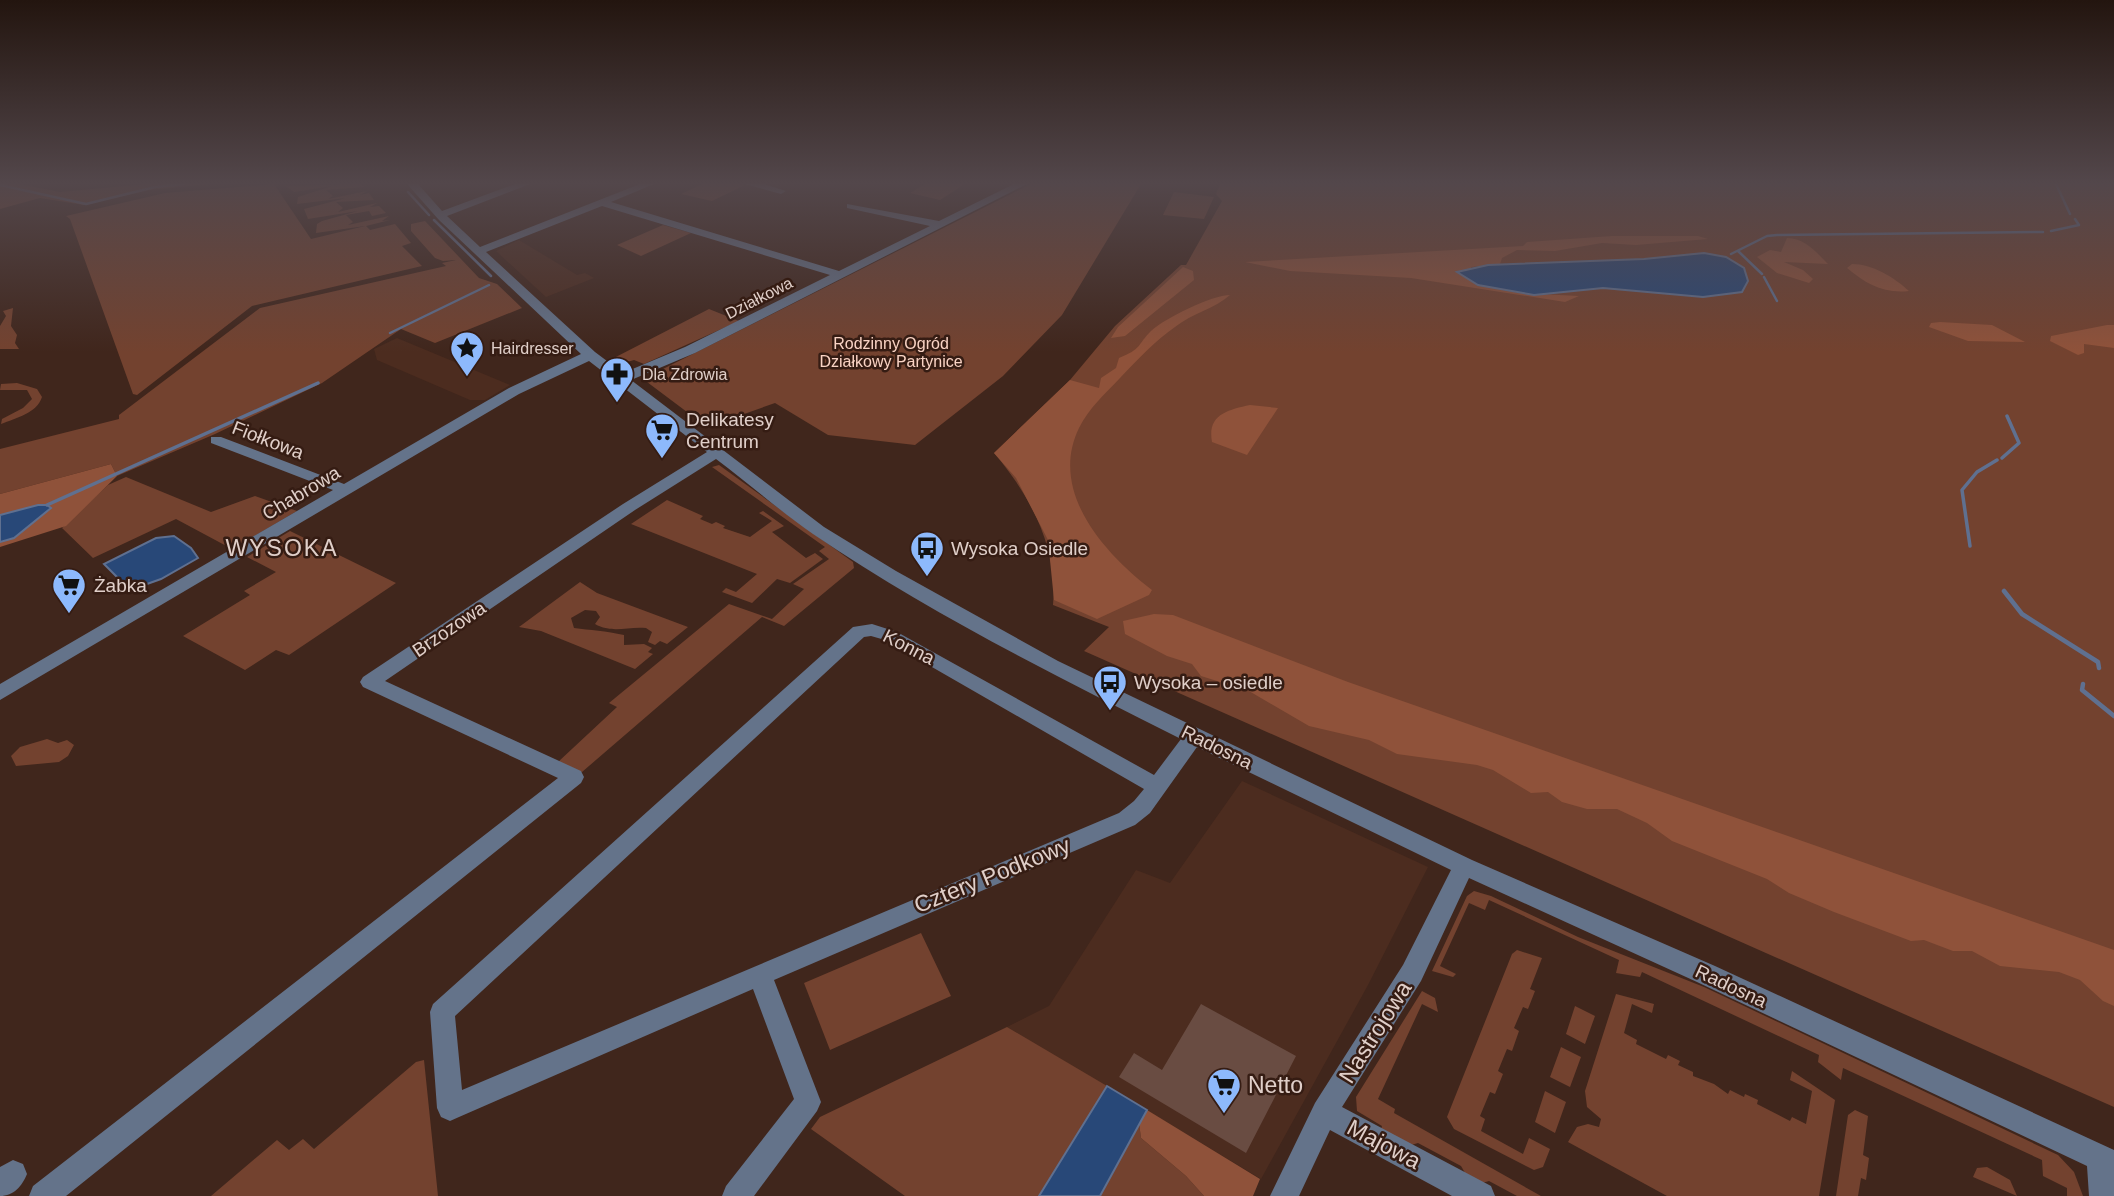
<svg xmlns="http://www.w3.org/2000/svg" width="2114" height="1196" font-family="Arial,sans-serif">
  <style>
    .built { fill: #4c2c1f }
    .green { fill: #73422f }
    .forest { fill: #8f523a }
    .water { fill: #284878; stroke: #5f7090; stroke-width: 2 }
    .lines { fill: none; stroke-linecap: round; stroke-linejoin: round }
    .stream-far2 { stroke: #5f7090; stroke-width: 2.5 }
    .stream-far1 { stroke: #5f7090; stroke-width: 3.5 }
    .stream { stroke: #5f7090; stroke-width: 4.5 }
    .building { fill: #694c42 }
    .minor { fill: #64738a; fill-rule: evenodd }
    .labels { text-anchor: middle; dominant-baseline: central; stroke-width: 5; stroke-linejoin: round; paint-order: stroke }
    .far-street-label { font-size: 16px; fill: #e0cfc9; stroke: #351c13 }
    .far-park-label { font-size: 16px; fill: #f9d3c4; stroke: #351c13 }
    .far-poi-label { font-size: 16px; fill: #e0cfc9; stroke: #351c13; text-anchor: start }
    .poi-label { font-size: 19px; fill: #e0cfc9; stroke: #351c13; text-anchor: start }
    .street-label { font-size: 19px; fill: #e0cfc9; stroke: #351c13 }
    .quarter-label { font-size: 23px; letter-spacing: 2px; fill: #e0cfc9; stroke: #351c13 }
    .near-street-label { font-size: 23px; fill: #e0cfc9; stroke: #351c13 }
    .near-poi-label { font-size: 23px; fill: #e0cfc9; stroke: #351c13; text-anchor: start }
  </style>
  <rect width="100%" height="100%" fill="#40261c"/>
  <path class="built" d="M 519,240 L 577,275 L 585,273 L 594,278 L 546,297 L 496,251 Z
    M 397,338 L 510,385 L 485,400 L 470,400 L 377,360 L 374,349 Z
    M 1242,781 L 1428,867 L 1368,985 L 1261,1179 L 1007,1027 L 1049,1006 L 1136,870 L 1170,883 Z"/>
  <path class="green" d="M 0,184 L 19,184 L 60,192 L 146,184 L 211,184 L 149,190 L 84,205 L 40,198 L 0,209 Z
    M 274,184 L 311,239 L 365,226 L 316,233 L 317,224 L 322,221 L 358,211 L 308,219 L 304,209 L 346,198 L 297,204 L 298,197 L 332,186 L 294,192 L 286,186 L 361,184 L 364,187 L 326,190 L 333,196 L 328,199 L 367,191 L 360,195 L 369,193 L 374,200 L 336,202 L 343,208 L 338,212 L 377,203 L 370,207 L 379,206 L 386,213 L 372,216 L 369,211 L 346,215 L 353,222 L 348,225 L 389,216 L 382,221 L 390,220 L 366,226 L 370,230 L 395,224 L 411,243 L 402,246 L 422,266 L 252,306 L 137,395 L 133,394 L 70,219 L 66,216 L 165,193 Z
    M 702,184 L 740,184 L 745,185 L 712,201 L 681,194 Z
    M 925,184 L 965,184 L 940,200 L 910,193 Z
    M 1031,184 L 1141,184 L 1062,315 L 1003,376 L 915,445 L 828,435 L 775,403 L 707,427 L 643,379 Z
    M 1220,184 L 2114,184 L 2114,1107 L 1084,651 L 1109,627 L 1053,605 C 1058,547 1030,495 994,453 L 1070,380 L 1115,326 L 1181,265 L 1186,265 L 1222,201 L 1216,194 Z
    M 1174,192 L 1214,197 L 1204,219 L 1163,215 Z
    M 425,221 L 479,278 L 497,284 L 522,308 L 435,343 L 401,329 L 322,383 L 215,434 L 117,476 L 111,464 L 0,494 L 0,449 L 119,419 L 119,415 L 260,308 L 446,266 L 442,263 L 456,260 L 443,261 L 435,258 L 411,231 L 411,224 Z
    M 663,225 L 691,233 L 641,256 L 617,245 Z
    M 13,308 L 11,326 L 17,335 L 15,343 L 19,349 L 0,349 L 0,326 L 6,316 L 3,311 Z
    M 709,309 L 739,321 L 644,364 L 634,360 L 617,365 L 610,360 Z
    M 17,383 L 37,389 L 42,397 C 37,413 16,418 1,424 L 2,419 L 23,408 L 32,399 L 27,390 L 0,390 L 1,384 Z
    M 719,465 L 853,562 L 854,568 L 784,626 L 762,617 L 582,772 L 558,762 L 617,707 L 609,703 L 729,604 L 772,619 L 804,589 L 793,584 L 829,559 L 819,551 L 825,547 L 712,467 Z
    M 126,477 L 211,512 L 255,496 L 297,511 L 232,549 L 176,519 L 93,558 L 62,528 L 108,485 Z
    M 667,500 L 703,516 L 700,519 L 712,524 L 716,522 L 725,526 L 723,528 L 750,537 L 772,521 L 759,513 L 763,511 L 784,526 L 772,532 L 806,558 L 815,553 L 823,559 L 790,583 L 777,579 L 752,603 L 722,592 L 726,588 L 736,592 L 757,574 L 631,524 Z
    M 290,531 L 396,583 L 289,655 L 276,650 L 245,670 L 183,636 L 250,595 L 244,591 L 276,572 L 247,557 Z
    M 580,582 L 597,593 L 688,627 L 667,644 L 660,641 L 655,645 L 648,642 L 652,632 L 646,628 C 628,626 613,634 595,624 L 600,617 L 596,611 L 585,610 L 571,618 L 574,628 C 590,630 606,631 624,635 L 624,645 L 644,644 L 652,648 L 648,652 L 653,654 L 635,669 L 541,631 L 519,627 Z
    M 47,739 L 58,743 L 67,740 L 74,745 L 68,756 L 59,762 L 16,766 L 11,756 L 20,747 Z
    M 1474,891 L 1491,896 L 1578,937 L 1704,987 L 2058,1155 L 2074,1172 L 2083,1196 L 2067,1196 L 2067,1188 L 2043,1176 L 2042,1160 L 1843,1068 L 1841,1080 L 1818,1062 L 1819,1055 L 1642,972 L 1640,977 L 1616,973 L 1619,960 L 1489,900 L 1485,910 L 1469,903 L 1440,966 L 1456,974 L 1453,977 L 1432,971 L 1467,896 Z
    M 921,933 L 951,996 L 830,1050 L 804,983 Z
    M 1517,950 L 1542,958 L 1530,989 L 1535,991 L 1528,1009 L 1523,1007 L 1514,1028 L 1519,1031 L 1512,1051 L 1507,1049 L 1498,1071 L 1503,1074 L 1495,1094 L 1490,1092 L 1480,1116 L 1485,1119 L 1481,1131 L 1523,1154 L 1529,1138 L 1550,1149 L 1543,1167 L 1534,1170 L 1454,1129 L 1447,1117 L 1512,954 Z
    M 1422,991 L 1435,998 L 1438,1012 L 1422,1004 L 1378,1099 L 1395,1109 L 1394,1113 L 1541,1196 L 1517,1196 L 1489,1181 L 1479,1184 L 1468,1178 L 1461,1166 L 1418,1143 L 1408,1146 L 1380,1133 L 1382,1126 L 1357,1111 L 1356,1097 Z
    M 1616,994 L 1654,1004 L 1652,1013 L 1632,1004 L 1624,1033 L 1637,1040 L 1636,1044 L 1666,1059 L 1668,1055 L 1680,1061 L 1678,1065 L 1693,1072 L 1693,1076 L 1714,1084 L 1728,1094 L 1730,1090 L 1744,1097 L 1745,1094 L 1758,1100 L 1757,1104 L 1790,1121 L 1792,1117 L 1806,1124 L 1812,1091 L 1790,1080 L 1792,1071 L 1835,1100 L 1819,1196 L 1667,1196 L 1568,1142 L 1577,1127 L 1588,1124 L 1599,1127 L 1601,1119 L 1587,1107 L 1585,1091 Z
    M 1575,1006 L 1595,1016 L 1585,1044 L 1566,1034 Z
    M 1007,1027 L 1107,1086 L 1039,1196 L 905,1196 L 811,1129 L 820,1117 Z
    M 1561,1047 L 1581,1057 L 1570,1087 L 1550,1077 Z
    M 424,1060 L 438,1196 L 211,1196 L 277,1140 L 289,1150 L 303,1139 L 314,1149 L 416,1062 Z
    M 1545,1091 L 1566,1102 L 1555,1133 L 1535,1122 Z
    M 1855,1110 L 1868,1116 L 1863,1155 L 1869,1158 L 1866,1180 L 1861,1178 L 1858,1196 L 1836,1196 L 1848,1115 Z
    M 1139,1123 L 1141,1138 L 1186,1176 L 1204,1196 L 1100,1196 Z
    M 1987,1167 L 2010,1180 L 2017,1196 L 1973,1177 L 1977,1168 Z"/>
  <path class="forest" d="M 1612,236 L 1698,236 L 1708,239 L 1636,245 L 1602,243 L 1555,251 L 1517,250 L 1502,258 L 1500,264 L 1471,267 L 1472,281 L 1478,285 L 1520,293 L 1579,296 L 1565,302 L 1411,278 L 1290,271 L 1245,262 L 1523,246 L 1527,242 Z
    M 1787,238 C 1805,238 1816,252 1828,264 L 1784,262 L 1803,270 L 1813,279 L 1809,283 L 1777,273 L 1757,257 L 1770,250 L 1781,252 Z
    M 1852,264 C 1872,264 1894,277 1909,291 C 1884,294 1866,284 1847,268 Z
    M 1183,267 L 1193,271 L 1194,280 L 1125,336 L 1111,338 L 1118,327 Z
    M 1230,295 C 1216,308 1191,314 1175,327 C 1155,341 1137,360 1120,378 C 1105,394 1089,408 1079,428 C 1048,492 1105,554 1152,590 L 1149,595 L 1097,619 L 1054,600 L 1048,540 L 1016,478 L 994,453 L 1070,380 L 1099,388 L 1101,378 L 1116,368 L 1119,358 C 1142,349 1137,345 1151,331 C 1165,318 1212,295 1230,295 Z
    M 1940,322 L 1992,325 L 2025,342 L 1968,341 L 1929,327 L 1931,323 Z
    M 2107,325 L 2114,325 L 2114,348 L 2084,344 L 2084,353 L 2078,355 L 2050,341 L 2051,336 Z
    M 1250,405 L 1278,408 L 1247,455 L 1212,442 C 1207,415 1227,410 1250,405 Z
    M 111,464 L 117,476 L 66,526 L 0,547 L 0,494 Z
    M 1154,614 L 1173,615 L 1348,682 L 2114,950 L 2114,1006 L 2103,1001 L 2080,980 L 2059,972 L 2000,966 L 1972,951 L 1953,951 L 1924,940 L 1911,941 L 1834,912 L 1789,893 L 1767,879 L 1672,841 L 1647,823 L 1617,809 L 1587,809 L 1562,802 L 1548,792 L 1531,793 L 1493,770 L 1477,765 L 1397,754 L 1369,740 L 1309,726 L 1249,691 L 1201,676 L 1192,664 L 1167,656 L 1125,634 L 1123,621 Z
    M 1147,1110 L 1260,1179 L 1253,1196 L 1204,1196 L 1186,1176 L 1141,1138 L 1139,1123 Z"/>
  <path class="water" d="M 1704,253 L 1726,257 L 1744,268 L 1748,281 L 1742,292 L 1703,297 L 1603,288 L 1534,295 L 1478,285 L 1457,272 L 1488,265 L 1644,259 Z
    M 38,505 L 47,505 L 51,508 L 14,538 L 0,542 L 0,515 Z
    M 174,536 L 191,548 L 198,558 L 161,579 L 130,590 L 104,564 L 156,538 Z
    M 1107,1086 L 1147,1110 L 1100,1196 L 1039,1196 Z"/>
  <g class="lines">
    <path class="stream-far2" d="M 2056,184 L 2070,214
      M 0,185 L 86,204 L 155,187 L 184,184
      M 408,192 L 429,215
      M 434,220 L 491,276
      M 2051,231 L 2079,225 L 2075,219
      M 1738,251 L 1762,274
      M 1731,254 L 1767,236 L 1777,235 L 2043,232
      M 1764,277 L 1777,301
      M 390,333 L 489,285"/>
    <path class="stream-far1" d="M 2002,458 L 2019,443 L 2007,416
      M 47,505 L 318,383
      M 1970,546 L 1962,490 L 1977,472 L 1997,460"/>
    <path class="stream" d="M 2004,591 L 2022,614 L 2098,662 L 2099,668
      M 2083,684 L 2082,690 L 2114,716"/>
  </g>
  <path class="building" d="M 1201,1004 L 1296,1056 L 1246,1153 L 1119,1077 L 1134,1053 L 1162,1070 Z"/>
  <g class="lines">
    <path class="minor" d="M 407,184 L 418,184 L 442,211 L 515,184 L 530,184 L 447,216 L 480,247 L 640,184 L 654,184 L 611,202 L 839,271 L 930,226 L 847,208 L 847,204 L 939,221 L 1014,184 L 1027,184 L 695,353 L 631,380 L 824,527 L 896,571 L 1058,661 L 1472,860 L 1715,966 L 2114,1150 L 2114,1196 L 2089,1196 L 2087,1166 L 1697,982 L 1469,878 L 1421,981 L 1342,1107 L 1491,1186 L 1495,1196 L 1452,1196 L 1330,1130 L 1299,1196 L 1270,1196 L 1315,1103 L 1403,965 L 1451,870 L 1197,747 L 1150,813 L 1135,825 L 774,980 L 821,1102 L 817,1111 L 754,1196 L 722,1196 L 726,1186 L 794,1099 L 753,989 L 459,1117 L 450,1121 L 441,1117 L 437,1108 L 430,1012 L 433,1004 L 853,627 L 872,624 L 897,632 L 1154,775 L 1181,739 C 1056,676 929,613 813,534 C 780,511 749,484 716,459 L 635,510 L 385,681 L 581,771 L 584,777 L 581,783 L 66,1196 L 29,1196 L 33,1186 L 558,778 L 363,687 L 360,682 L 363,677 L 623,504 L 707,452 L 589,361 L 519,394 L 0,700 L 0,684 L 333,490 L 211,443 L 211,437 L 221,437 L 344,484 L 509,388 L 581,354 L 439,220 ZM 602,206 L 830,275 L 685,347 L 623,373 L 595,352 L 486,252 ZM 871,636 L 885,640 L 1144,789 L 1134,801 L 1119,813 L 462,1090 L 455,1016 L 864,637 Z
      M 745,184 L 764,184 L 786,191 L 781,194 Z
      M 13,1160 L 23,1164 L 27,1174 C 22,1186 14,1196 0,1196 L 0,1167 Z"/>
  </g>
  <linearGradient id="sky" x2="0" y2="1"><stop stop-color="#23150f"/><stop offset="0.52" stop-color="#53474b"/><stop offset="1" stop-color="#53474b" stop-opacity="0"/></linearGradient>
  <rect width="2114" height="352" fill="url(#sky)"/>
  <defs>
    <g id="sight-pin" transform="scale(1.75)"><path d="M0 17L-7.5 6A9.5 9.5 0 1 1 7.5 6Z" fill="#8db9fc" stroke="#351c13"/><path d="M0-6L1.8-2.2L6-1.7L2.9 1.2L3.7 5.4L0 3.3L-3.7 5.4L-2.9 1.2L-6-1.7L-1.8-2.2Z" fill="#111"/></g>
    <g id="pharmacy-pin" transform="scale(1.75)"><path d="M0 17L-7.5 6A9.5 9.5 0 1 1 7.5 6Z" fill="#8db9fc" stroke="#351c13"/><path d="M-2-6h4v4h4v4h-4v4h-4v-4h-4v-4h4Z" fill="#111"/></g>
    <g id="supermarket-pin" transform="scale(1.75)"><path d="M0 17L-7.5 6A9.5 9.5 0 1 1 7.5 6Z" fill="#8db9fc" stroke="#351c13"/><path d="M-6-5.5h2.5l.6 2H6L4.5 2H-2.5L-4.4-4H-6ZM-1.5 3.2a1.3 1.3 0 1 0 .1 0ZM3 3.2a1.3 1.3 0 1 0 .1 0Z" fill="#111"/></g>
    <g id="bus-pin" transform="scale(1.75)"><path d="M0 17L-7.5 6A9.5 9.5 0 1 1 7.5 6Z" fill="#8db9fc" stroke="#351c13"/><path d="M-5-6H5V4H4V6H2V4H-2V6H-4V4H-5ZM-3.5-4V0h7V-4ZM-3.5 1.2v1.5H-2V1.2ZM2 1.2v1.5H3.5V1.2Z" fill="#111"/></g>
  </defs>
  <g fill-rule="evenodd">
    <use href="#sight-pin" x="467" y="348"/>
    <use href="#pharmacy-pin" x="617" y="374"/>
    <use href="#supermarket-pin" x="662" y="430"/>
    <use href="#bus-pin" x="927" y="548"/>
    <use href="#supermarket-pin" x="69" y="585"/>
    <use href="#bus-pin" x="1110" y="682"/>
    <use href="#supermarket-pin" x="1224" y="1085"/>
  </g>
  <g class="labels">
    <g class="far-street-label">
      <text transform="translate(759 298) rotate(-27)">Działkowa</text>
    </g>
    <g class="far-park-label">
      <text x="891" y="343">Rodzinny Ogród<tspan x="891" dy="18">Działkowy Partynice</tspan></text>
    </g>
    <g class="far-poi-label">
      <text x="491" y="348">Hairdresser</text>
      <text x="642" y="374">Dla Zdrowia</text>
    </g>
    <g class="poi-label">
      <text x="686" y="419">Delikatesy<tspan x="686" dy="22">Centrum</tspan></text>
      <text x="951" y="548">Wysoka Osiedle</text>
      <text x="94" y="585">Żabka</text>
      <text x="1134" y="682">Wysoka – osiedle</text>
    </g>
    <g class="street-label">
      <text transform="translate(268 440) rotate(21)">Fiołkowa</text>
      <text transform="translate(301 493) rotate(-31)">Chabrowa</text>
      <text transform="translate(449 629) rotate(-34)">Brzozowa</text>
      <text transform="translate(909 647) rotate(27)">Konna</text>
      <text transform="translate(1217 747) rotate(26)">Radosna</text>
      <text transform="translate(1731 986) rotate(25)">Radosna</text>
    </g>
    <g class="quarter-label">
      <text x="282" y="548">WYSOKA</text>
    </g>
    <g class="near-street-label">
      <text transform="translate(992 875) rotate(-22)">Cztery Podkowy</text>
      <text transform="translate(1375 1032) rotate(-58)">Nastrojowa</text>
      <text transform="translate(1384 1144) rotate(28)">Majowa</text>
    </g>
    <g class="near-poi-label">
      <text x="1248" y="1085">Netto</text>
    </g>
  </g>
</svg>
